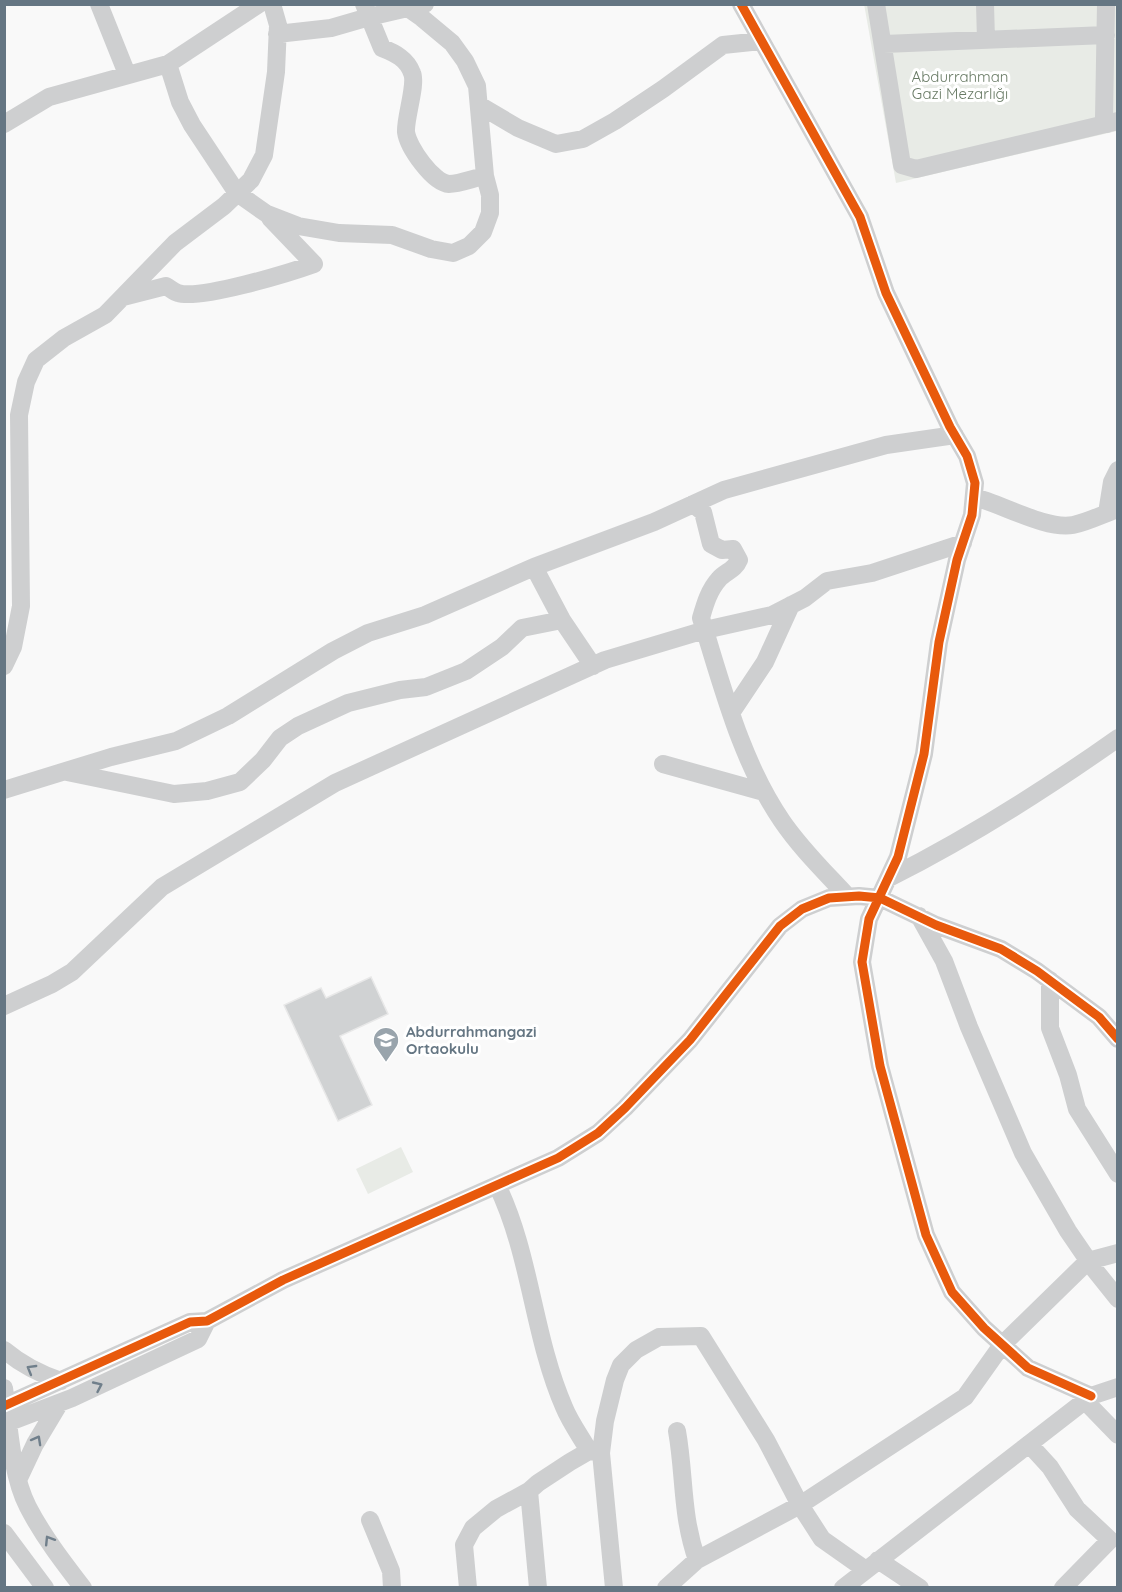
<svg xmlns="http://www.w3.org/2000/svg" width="1122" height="1592" font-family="Quicksand,sans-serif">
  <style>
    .green { fill: #e8ebe6 }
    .building { fill: #d0d2d3; stroke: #e8e8e8; stroke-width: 1.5 }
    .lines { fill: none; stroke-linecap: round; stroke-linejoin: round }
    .minor { stroke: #cecfd0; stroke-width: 18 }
    .cycleway-casing { stroke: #fff; stroke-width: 13 }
    .cycleway { stroke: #e8590c; stroke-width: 9 }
    .oneway { stroke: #707f8b }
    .labels { text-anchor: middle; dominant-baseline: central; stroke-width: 6; stroke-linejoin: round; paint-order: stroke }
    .park-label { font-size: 15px; fill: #687a64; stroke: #fff }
    .poi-label { font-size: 15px; font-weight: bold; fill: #657683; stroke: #fff; text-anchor: start }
  </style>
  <rect width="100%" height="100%" fill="#f9f9f9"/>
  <path class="green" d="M 864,4 L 1117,5 L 1117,131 L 896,183 Z
    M 401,1147 L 413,1172 L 368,1194 L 356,1169 Z"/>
  <path class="building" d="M 371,977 L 388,1014 L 340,1036 L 372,1105 L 338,1121 L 284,1005 L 321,988 L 326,998 Z"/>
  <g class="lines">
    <path class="minor" d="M 99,4 L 127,74
      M 364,4 L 382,48 C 395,53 407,59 412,73 C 417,84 405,118 406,132 C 408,147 433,183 449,184 C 460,184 474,178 485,176
      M 741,4 L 860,217 L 886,293 L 950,427 L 967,456 L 975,483 L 972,515 L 957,560 L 939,642 L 924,754 L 898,857 L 869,919 L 862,962 L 880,1066 L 926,1235 L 952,1292 L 984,1328 L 1028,1368 L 1091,1396
      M 876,4 L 902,165 L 916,169 L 1118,121
      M 985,4 L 986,40
      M 1106,4 L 1104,118 L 1107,124
      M 277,34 L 331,28 L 369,17 L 425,4
      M 884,44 L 1106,35
      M 168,64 L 180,102 L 192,125 L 237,193 L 267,214 L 298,226 L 339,233 L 392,235 L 431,249 L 453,253 L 469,246 L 483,232 L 490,213 L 490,195 L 485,176 L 477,86 L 465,61 L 452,43 L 422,18 L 402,4
      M 479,105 L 518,128 L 556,144 L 583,139 L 615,121 L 663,89 L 723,45 L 761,41
      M 4,124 L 49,97 L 168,64 L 259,4
      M 123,297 L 166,286 C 170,288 174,292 178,293 C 200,300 289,273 314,264 L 270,218
      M 974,497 C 1002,504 1046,530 1073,525 C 1088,522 1103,514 1118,509
      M 693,504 L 703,512 L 711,544 L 722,550 L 733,549 L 739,560 C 735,570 725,572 719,579 C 709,590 705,604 701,618 C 723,688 741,761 782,821 C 801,849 826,873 848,897
      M 1107,513 L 1112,482 L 1118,470
      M 534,567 L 562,620 L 593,666
      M 4,666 L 13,647 L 21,606 L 19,415 L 26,382 L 36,360 L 64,338 L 105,315 L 175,243 L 224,206 L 251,180 L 264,155 L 276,72 L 278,25 L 272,4
      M 731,713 L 765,662 L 791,605
      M 663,764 L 764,792
      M 67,772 L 174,794 L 207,791 L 240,782 L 263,760 L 280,738 L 298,726 L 348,703 L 400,690 L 426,687 L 466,671 L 502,647 L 522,628 L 562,620
      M 4,790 L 111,757 L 176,741 L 228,716 L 333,651 L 368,633 L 425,615 L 534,567 L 654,522 L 724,490 L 886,445 L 955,435
      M 889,878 C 968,838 1046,789 1118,738
      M 919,916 L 944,961 L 969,1027 L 1023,1153 L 1068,1231 L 1094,1269 L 1118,1299
      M 1050,980 L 1050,1028 L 1068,1075 L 1077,1109 L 1118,1174
      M 4,1006 L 52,984 L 72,972 L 162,887 L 335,783 L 605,660 L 705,630 L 772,615 L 805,598 L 827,581 L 872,573 L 963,543
      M 497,1185 C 531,1255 533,1336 564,1407 C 570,1422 581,1437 589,1451
      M 4,1350 C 22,1365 39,1374 61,1381
      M 4,1388 C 9,1425 11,1474 28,1507 C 43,1536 63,1562 83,1588
      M 1085,1401 L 1118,1435
      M 4,1406 L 190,1322 L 207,1321 L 283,1280 L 558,1158 L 598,1133 L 625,1108 L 690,1040 L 780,926 L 802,909 L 829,898 L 859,896 L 880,898 L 936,925 L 1001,949 L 1037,971 L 1099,1017 L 1118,1039
      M 4,1424 L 72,1398 L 198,1339 L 207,1321
      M 677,1431 C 685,1476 681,1514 697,1560
      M 1029,1444 L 1050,1467 L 1077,1509 L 1110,1540 L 1063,1588
      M 19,1478 L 35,1444 L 59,1404
      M 529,1491 L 538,1588
      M 370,1520 L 391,1571 L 392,1588
      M 4,1533 L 45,1588
      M 878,1560 L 920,1588
      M 468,1588 L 464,1545 L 473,1528 L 496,1509 L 529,1491 L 538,1483 L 570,1462 L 589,1451 L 599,1452
      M 614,1588 L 601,1453 L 605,1421 L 615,1380 L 621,1365 L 636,1350 L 659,1337 L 701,1336 L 766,1440 L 800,1505 L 822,1539 L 866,1570
      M 666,1588 L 697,1560 L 800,1505 L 965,1397 L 1002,1345 L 1088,1261 L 1118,1253
      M 843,1588 L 1091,1396 L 1118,1387"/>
    <g class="cycleway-casing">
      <path id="cycleway" d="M 741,4 L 860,217 L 886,293 L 950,427 L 967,456 L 975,483 L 972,515 L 957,560 L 939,642 L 924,754 L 898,857 L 869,919 L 862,962 L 880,1066 L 926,1235 L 952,1292 L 984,1328 L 1028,1368 L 1091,1396
        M 4,1406 L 190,1322 L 207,1321 L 283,1280 L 558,1158 L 598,1133 L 625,1108 L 690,1040 L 780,926 L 802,909 L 829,898 L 859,896 L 880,898 L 936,925 L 1001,949 L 1037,971 L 1099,1017 L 1118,1039"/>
    </g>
    <use href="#cycleway" class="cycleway"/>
  </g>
  <defs><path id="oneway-chevron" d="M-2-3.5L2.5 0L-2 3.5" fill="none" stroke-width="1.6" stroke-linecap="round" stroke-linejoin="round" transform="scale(1.5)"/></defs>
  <g class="oneway">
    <use href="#oneway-chevron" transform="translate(31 1369) rotate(-150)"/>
    <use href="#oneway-chevron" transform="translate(98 1386) rotate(-25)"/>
    <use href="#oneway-chevron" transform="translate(37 1440) rotate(-61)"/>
    <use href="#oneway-chevron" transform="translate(49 1540) rotate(-122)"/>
  </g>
  <defs>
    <g id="school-pin" transform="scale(1.35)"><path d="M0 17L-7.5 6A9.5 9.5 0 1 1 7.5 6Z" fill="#99a4ac" stroke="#fff"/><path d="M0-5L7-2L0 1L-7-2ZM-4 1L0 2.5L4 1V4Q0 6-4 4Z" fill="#fff"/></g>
  </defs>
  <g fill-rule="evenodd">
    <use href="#school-pin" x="386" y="1040"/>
  </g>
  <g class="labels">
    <g class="park-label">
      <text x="960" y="76">Abdurrahman<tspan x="960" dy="17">Gazi Mezarlığı</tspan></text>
    </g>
    <g class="poi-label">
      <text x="406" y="1031">Abdurrahmangazi<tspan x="406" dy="17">Ortaokulu</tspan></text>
    </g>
  </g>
  <rect width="1122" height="1592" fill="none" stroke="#657683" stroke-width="12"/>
</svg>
